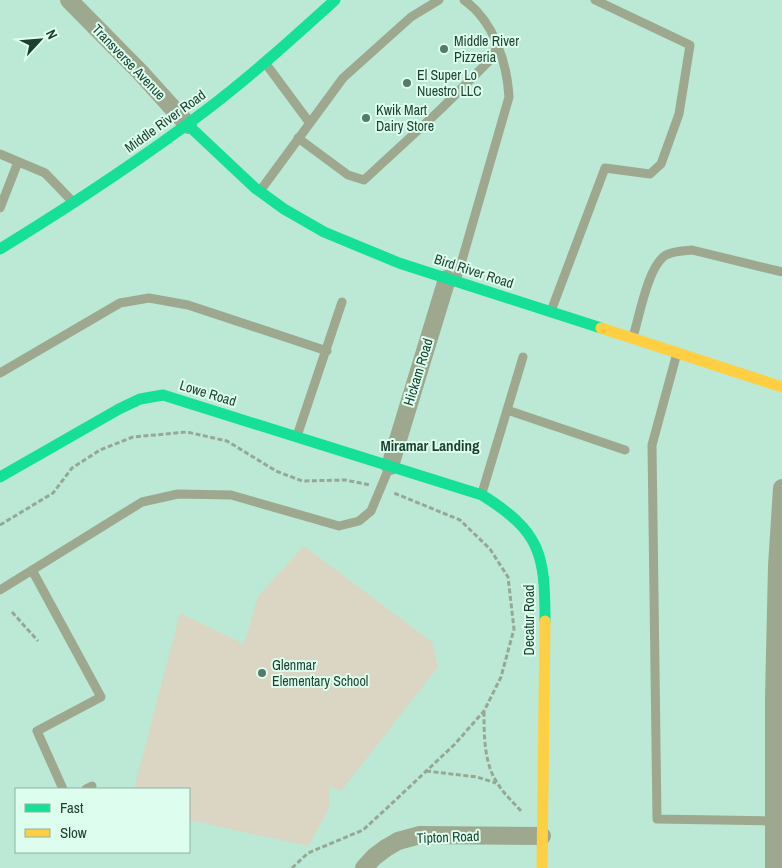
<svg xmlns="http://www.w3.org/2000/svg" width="782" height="868" font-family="'Archivo Narrow',sans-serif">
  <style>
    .green { fill: #dad6c3 }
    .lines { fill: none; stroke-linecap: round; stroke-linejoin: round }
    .path { stroke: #96a894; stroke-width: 3; stroke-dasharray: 5 2.5; stroke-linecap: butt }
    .lane { stroke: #9da88f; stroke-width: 9 }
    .street { stroke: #9da88f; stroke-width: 18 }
    .fast { stroke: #16e098; stroke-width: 11 }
    .slow { stroke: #ffcf43; stroke-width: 11 }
    .poi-dot { fill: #537a6a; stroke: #ddfeee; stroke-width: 2 }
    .labels { text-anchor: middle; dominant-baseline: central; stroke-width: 4; stroke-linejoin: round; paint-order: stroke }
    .poi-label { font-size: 14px; fill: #1b3f30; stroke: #ddfeee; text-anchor: start }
    .street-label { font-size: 14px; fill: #1b3f30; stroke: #ddfeee }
    .neighbourhood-label { font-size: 15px; font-weight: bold; fill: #1b3f30; stroke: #ddfeee }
  </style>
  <rect width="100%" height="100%" fill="#bbe9d5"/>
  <path class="green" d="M 304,546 L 432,642 L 438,667 L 341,791 L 329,786 L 330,807 L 308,846 L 189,820 L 189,789 L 134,789 L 180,613 L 244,644 L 258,596 Z"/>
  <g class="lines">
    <path class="path" d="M 0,525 L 53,493 L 72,468 L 100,450 L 133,437 L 187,432 L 227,441 L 276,471 L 302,481 L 345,480 L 370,485
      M 12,612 L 38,641
      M 484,712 C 484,735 484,765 498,784 C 504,794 513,802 521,811
      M 426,771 L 477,777 L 496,783
      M 292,868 L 308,853 L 363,830 L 387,808 L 455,744 L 484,711 L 501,677 L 514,629 L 508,577 L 490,549 L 460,520 L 394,493"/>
    <path class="lane" d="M 266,64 L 309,122
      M 298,138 L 348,175 L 364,180 L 441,109 L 492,58 L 497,47
      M 0,154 L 45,173 L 74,203
      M 260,191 L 343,78 L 411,17 L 439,0
      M 0,208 L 18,162
      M 456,281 L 509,97 C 507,63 494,21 464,0
      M 551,311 L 605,168 L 650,174 L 661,164 L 679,114 L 690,45 L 595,0
      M 633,337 C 639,318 648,265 666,255 C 674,251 683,251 692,250 L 782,272
      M 677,353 L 652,445 L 657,819 L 777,821
      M 0,373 L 120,303 L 149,298 L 188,305 L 327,351
      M 507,410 L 625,450
      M 297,436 L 342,302
      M 482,493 L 523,357
      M 32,570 L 101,697 L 37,731 L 63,789
      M 0,590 L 142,502 L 178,494 L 231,495 L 339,526 L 359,521 L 371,511 L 389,468
      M 86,789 L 92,786"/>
    <path class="street" d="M 69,0 L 140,72 L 188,125
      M 390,466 L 447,279
      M 364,868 L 374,857 L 386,848 L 398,841 L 420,835 L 542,836
      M 774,868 L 774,698 L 777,566 L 782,488"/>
    <path class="fast" d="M 188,125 L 255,188 L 284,209 L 324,232 L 399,263 L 601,328
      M 0,249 C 70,206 139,161 205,111 C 250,77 293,38 335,0
      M 0,477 L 119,409 L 140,399 L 163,395 L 482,495 C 541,532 545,554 545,621"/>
    <path class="slow" d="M 601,328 L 782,387
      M 542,868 L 545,621"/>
  </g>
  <g class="poi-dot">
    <circle cx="444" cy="49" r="5"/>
    <circle cx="407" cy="83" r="5"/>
    <circle cx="366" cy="118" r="5"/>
    <circle cx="262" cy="673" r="5"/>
  </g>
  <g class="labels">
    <g class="poi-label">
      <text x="454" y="41">Middle River<tspan x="454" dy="16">Pizzeria</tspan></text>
      <text x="417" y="75">El Super Lo<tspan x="417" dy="16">Nuestro LLC</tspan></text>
      <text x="376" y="110">Kwik Mart<tspan x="376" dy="16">Dairy Store</tspan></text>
      <text x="272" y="665">Glenmar<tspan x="272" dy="16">Elementary School</tspan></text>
    </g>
    <g class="street-label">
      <text transform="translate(129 62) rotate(46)">Transverse Avenue</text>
      <text transform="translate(165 121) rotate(-36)">Middle River Road</text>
      <text transform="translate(474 271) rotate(18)">Bird River Road</text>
      <text transform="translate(418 372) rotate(-73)">Hickam Road</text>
      <text transform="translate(208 393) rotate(17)">Lowe Road</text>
      <text transform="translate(529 620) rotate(-90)">Decatur Road</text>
      <text transform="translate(448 837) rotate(-2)">Tipton Road</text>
    </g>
    <g class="neighbourhood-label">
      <text x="430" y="445">Miramar Landing</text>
    </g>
  </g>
  <rect x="15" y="788" width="175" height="65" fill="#ddfeee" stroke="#8fb2a2"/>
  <rect x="25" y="804" width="25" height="8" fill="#16e098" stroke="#8fb2a2"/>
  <text x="60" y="813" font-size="15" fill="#1b3f30">Fast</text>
  <rect x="25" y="829" width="25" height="8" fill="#ffcf43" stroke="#8fb2a2"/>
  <text x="60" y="838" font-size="15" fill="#1b3f30">Slow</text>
  <g transform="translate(40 40) rotate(64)" stroke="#ddfeee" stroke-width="4" paint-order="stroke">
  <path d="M0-4L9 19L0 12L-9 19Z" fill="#1b3f30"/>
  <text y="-8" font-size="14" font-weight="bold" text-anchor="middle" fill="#1b3f30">N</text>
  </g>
</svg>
